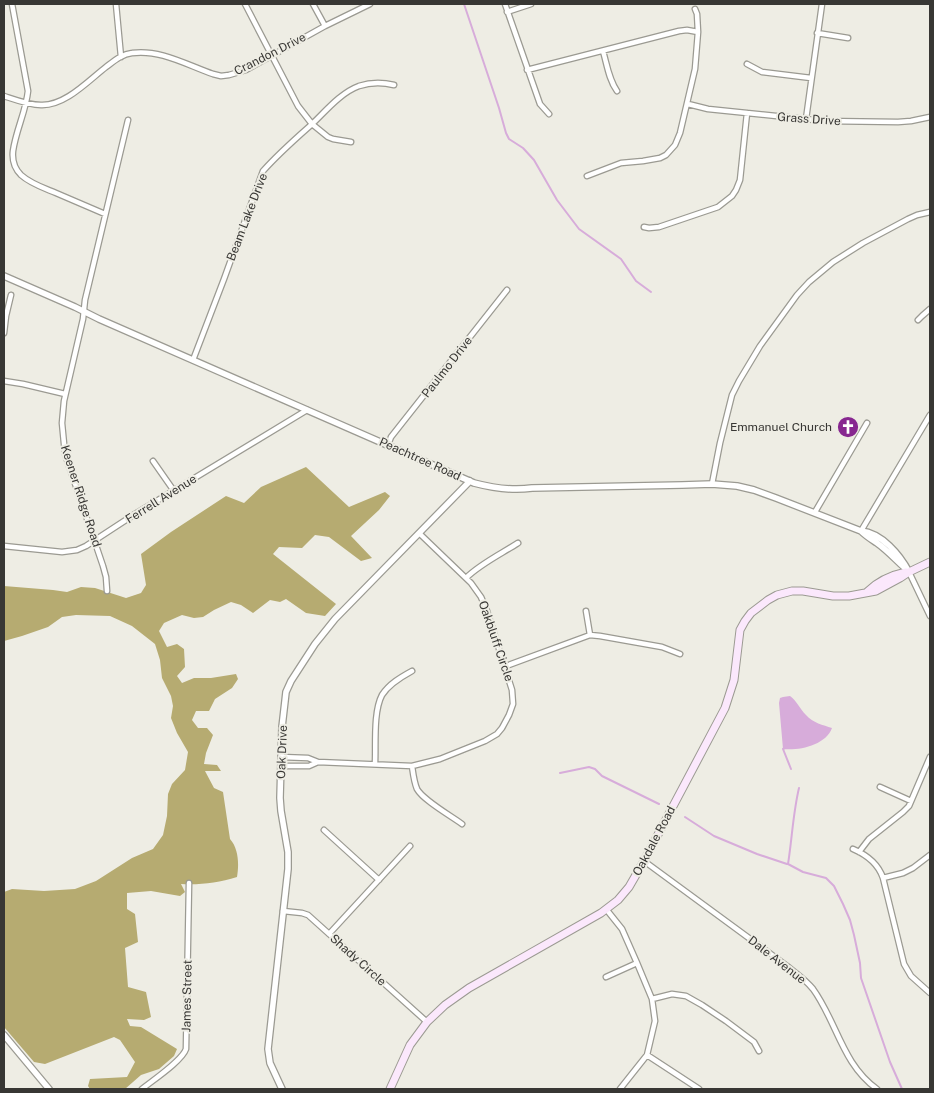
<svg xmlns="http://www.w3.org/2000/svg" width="934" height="1093" font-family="'Public Sans',sans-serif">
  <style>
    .forest { fill: #b6ab71 }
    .water { fill: #d7acda }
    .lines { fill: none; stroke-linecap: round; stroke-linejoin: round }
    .stream { stroke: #d7acda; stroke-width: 2 }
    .minor-casing { stroke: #9b9a92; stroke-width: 7 }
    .tertiary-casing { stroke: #9b9a92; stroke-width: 8 }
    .secondary-casing { stroke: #9b9a92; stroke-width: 9 }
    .minor { stroke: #fff; stroke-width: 4.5 }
    .tertiary { stroke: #fff; stroke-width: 5.5 }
    .secondary { stroke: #fbe8fc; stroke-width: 7 }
    .labels { text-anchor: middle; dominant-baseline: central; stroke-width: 4; stroke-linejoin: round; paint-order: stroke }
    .street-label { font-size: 12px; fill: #383734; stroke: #eeede4 }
    .poi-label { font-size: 12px; fill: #383734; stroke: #eeede4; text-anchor: end }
  </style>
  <rect width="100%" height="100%" fill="#eeede4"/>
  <path class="forest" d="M 306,467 L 349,507 L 385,492 L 390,496 L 379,510 L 351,536 L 372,558 L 361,561 L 329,537 L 315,535 L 302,548 L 279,547 L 273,554 L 336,604 L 325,616 L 306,613 L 286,599 L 280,602 L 270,600 L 253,613 L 241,605 L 231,602 L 214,610 L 203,617 L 194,618 L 182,615 L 164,623 L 159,631 L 167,647 L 177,644 L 184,649 L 185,667 L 177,676 L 182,683 L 194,678 L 211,678 L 236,674 L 238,679 L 232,688 L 215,699 L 209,711 L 196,711 L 192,720 L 198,728 L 207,728 L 213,735 L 206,753 L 204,764 L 217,765 L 221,771 L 205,771 L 214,788 L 223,792 L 230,839 C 239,849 239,865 237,877 C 218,883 200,885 181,884 L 185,892 L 180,896 L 151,891 L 127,893 L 127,909 L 135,914 L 138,942 L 125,948 L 128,987 L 146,992 L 151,1017 L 144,1020 L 127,1019 L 130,1026 L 141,1027 L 177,1049 L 174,1056 L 159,1069 L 141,1075 L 125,1089 L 90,1089 L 88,1086 L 90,1079 L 127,1077 L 135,1062 L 120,1040 L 114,1037 L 45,1064 L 34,1062 L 4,1027 L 4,892 L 12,889 L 44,891 L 75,889 L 96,881 L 132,858 L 153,849 L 163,835 L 167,816 L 168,794 L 172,784 L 185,770 L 188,752 L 177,733 L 171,718 L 173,706 L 171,696 L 162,678 L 160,660 L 155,644 L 132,626 L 110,616 L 76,615 L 62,617 L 48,627 L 22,636 L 4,641 L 4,586 L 53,590 L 67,592 L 81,587 L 95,588 L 126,598 L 141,593 L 146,585 L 141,554 L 171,532 L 226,496 L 244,503 L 261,487 Z"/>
  <path class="water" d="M 790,696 C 797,701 800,709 806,715 C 813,723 823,725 832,728 C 826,745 799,751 783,749 L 779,703 L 780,698 L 783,697 Z"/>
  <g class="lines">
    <path class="stream" d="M 464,4 L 499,108 L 506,133 L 509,139 L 523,148 L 534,160 L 557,200 L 579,229 L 621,259 L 636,281 L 651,292
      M 4,419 L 4,420
      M 785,748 L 783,749 L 791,769
      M 560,773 L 589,767 L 595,769 L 602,776 L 659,804
      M 799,788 C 793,813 792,839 788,864 L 803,872 L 826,878 L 834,886 L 843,904 L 850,920 L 854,935 L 860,963 L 861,978 L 890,1062 L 902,1089
      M 685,817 L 714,836 L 757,854 L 787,864"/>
    <g class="minor-casing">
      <path id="minor" d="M 12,4 L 28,91 C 26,111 16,130 13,151 C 12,160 15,169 21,175 C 31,184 44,188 56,193 C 72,200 89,207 105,214
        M 116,4 L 121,57
        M 245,4 L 298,106 L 312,124 L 328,137 L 333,139 L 351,142
        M 313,4 L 325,26
        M 505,4 L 540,104 L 549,114
        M 507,12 L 531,4
        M 817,33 L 848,38
        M 603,51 C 607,65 609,80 617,91
        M 747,64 L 762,72 L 811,78
        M 527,70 L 679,31 L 687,30 L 698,32
        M 4,96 C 16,100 29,105 41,105 C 65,106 88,81 106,67 C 114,61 122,54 132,53 C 160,49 187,65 213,74 L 221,76 L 229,75 L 246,70 L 325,26 L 370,4
        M 688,104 L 708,109 L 824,121 L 898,122 L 911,121 L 930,117
        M 806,119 L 822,4
        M 587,176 L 621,163 L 643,161 L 660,158 L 666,155 L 675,145 L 680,133 L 695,69 L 698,32 L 697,14 L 695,9
        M 644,227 L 649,228 L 659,227 L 718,207 L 732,196 L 736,190 L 740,180 L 747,113
        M 918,320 L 922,316 L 930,309
        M 4,333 L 6,316 L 11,295
        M 193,360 L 224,279 L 263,171 C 278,154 294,140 311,125 C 325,112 340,93 359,86 C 371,82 382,82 394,85
        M 4,381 L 23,384 L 65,394
        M 388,445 L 391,437 L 507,290
        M 153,461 L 174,491
        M 712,484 L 720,443 L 732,395 L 739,381 L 760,346 L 797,295 L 809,282 L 833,262 L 863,243 L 908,219 L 917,215 L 930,212
        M 815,512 L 867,423
        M 861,531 L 930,415
        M 4,546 L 62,552 L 77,550 L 86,546 L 135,514 L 307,410
        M 909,572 L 930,616
        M 466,578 C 480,564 501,554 518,543
        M 107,591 L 106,577 L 103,566 L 65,454 L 62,423 L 64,401 L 83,319 L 85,300 L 128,120
        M 586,611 L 590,635
        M 506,666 L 590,635 L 600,636 L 662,647 L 680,654
        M 318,762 L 412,766 L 440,759 L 485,741 L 497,734 L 502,728 L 509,715 L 513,704 L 512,690 L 487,611 L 481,597 L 471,583 L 420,534
        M 375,764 C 376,745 373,712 382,695 C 389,684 401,677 412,671
        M 281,766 L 309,766 L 318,762 L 308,758 L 281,757
        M 412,766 C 413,773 414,782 417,789 C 423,800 451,816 462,824
        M 880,787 L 911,801
        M 324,830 L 379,880
        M 853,849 C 867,855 878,863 883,878 L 904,964 L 911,976 L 930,993
        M 859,852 L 869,839 L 903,812 L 909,806 L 930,757
        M 644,861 L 787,966 C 796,973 806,980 813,989 C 837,1022 842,1064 877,1089
        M 883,878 L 903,873 L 913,868 L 930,855
        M 606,909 L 622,929 L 637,963 L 652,999 L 655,1021 L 647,1055 L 620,1089
        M 283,911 L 302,913 L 308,915 L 427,1022
        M 329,934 L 410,846
        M 606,977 L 637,963
        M 652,999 L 672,994 L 686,996 L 702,1005 L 726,1021 L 754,1042 L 759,1051
        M 647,1055 L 699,1089
        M 142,1089 C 153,1080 182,1061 186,1049 L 189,883"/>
    </g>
    <g class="tertiary-casing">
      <path id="tertiary" d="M 4,276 L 75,307 L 99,319 L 474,483 C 493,488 512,491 532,488 L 682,485 L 712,484 L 737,486 L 754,490 L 776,498 L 861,531 C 882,533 900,555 909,572
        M 861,531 C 866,536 871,539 877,543 C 887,550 896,560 905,568
        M 4,1035 L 49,1089
        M 282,1089 L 270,1063 L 268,1049 L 288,869 L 288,852 L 281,811 L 280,798 L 282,727 L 285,701 L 286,692 L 291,681 L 315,644 L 335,619 L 470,481"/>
    </g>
    <g class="secondary-casing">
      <path id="secondary" d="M 867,592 C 878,581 892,575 906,572
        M 390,1089 L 410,1045 L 427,1022 L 445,1005 L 469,988 L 601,913 L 618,900 L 629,887 L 644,861 L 725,708 L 734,680 L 740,630 L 745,621 L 751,613 L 768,600 L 777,595 L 792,591 L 803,591 L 833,596 L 849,596 L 876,591 L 900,578 L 909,572 L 930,562"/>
    </g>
    <use href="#minor" class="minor"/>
    <use href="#tertiary" class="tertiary"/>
    <use href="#secondary" class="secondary"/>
  </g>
  <defs>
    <g id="church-disc" transform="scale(1.125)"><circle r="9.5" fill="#872790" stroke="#eeede4"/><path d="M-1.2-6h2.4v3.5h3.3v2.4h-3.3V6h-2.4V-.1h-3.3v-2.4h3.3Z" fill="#fff"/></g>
  </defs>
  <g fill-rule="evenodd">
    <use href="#church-disc" x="848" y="427"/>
  </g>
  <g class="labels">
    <g class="street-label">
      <text transform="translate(270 54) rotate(-27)">Crandon Drive</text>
      <text transform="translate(809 119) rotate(4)">Grass Drive</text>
      <text transform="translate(247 217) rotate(-69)">Beam Lake Drive</text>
      <text transform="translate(447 367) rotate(-52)">Paulmo Drive</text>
      <text transform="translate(420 459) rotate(24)">Peachtree Road</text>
      <text transform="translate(81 496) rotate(72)">Keener Ridge Road</text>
      <text transform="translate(161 499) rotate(-32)">Ferrell Avenue</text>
      <text transform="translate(496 641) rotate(71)">Oakbluff Circle</text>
      <text transform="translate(282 752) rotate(-88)">Oak Drive</text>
      <text transform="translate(654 841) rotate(-62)">Oakdale Road</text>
      <text transform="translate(358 960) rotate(42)">Shady Circle</text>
      <text transform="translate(777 960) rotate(38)">Dale Avenue</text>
      <text transform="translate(187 996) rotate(-89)">James Street</text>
    </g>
    <g class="poi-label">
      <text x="832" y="427">Emmanuel Church</text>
    </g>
  </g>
  <rect width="934" height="1093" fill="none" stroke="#383734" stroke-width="10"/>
</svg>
